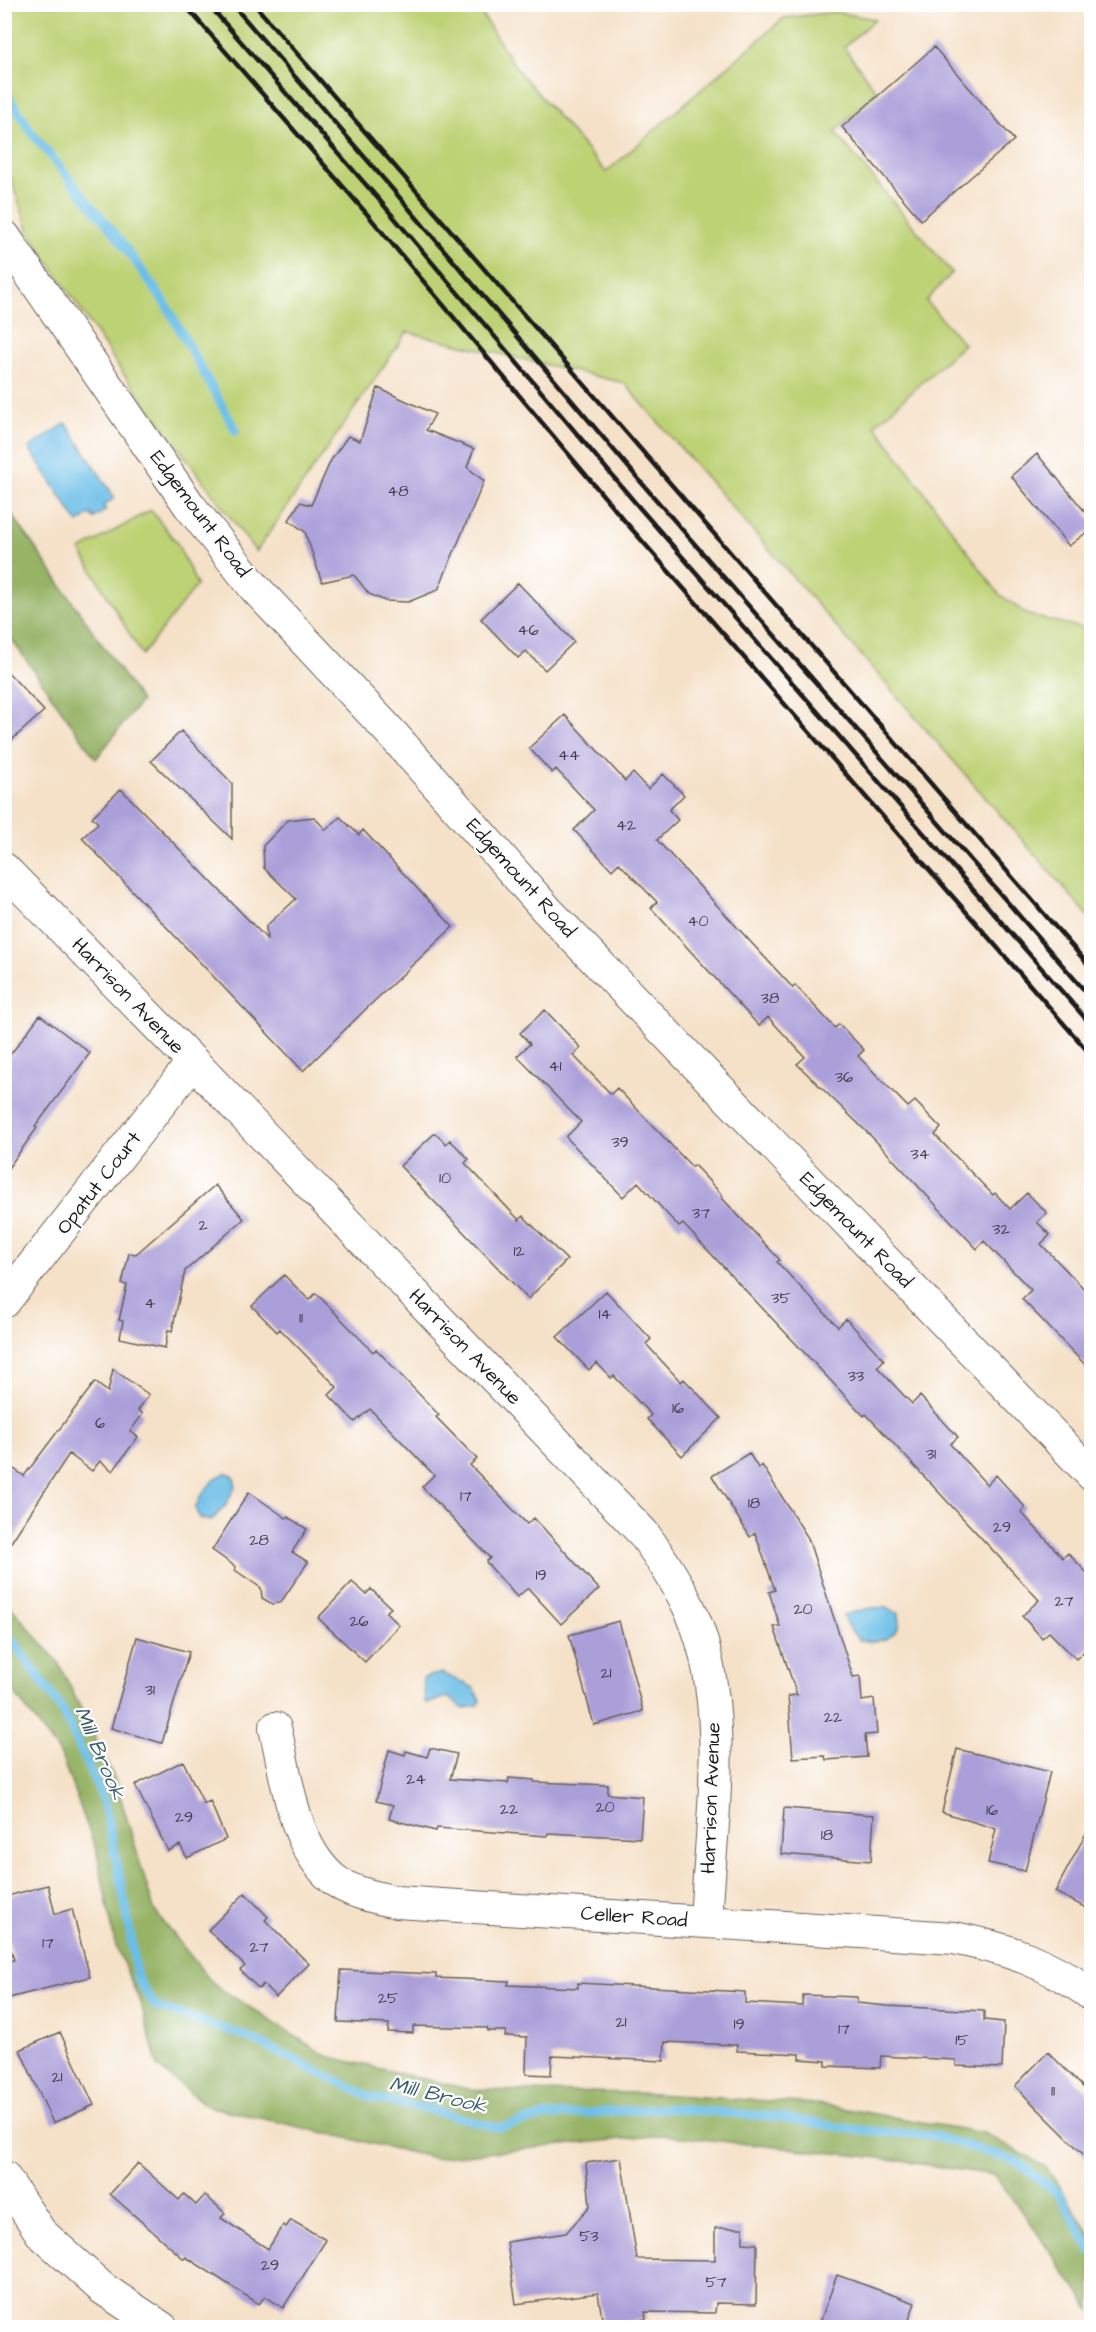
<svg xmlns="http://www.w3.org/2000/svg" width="1096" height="2332" font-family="'Architects Daughter',sans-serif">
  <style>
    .green { fill: #bdd175; stroke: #6c7648; stroke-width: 1.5 }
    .forest { fill: #96b366; stroke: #596841; stroke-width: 1.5 }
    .water { fill: #6bbee7; stroke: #446d82; stroke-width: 1.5 }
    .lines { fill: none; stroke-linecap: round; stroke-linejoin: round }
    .stream { stroke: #6bbee7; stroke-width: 9 }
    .building { fill: #ab9fd9 }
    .minor-casing { stroke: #686158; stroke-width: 34 }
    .minor { stroke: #fff; stroke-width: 32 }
    .rail { stroke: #1c1c1c; stroke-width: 4.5 }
    .labels { text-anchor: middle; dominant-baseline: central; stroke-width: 4.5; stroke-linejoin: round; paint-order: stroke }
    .number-label { font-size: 16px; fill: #403d4b }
    .street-label { font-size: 20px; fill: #1c1c1c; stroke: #fff }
    .water-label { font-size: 21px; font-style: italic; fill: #3c5d6d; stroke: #fff }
  </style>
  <rect width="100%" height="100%" fill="#fff"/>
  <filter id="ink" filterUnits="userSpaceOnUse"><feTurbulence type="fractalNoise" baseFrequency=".0167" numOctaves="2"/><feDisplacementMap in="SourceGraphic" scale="12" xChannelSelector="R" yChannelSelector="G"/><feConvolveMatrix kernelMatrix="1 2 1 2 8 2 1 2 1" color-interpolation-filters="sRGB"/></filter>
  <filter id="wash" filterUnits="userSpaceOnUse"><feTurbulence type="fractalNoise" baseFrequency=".008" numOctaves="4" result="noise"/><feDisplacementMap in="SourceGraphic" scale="24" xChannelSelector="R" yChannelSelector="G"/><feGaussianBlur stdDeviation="1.35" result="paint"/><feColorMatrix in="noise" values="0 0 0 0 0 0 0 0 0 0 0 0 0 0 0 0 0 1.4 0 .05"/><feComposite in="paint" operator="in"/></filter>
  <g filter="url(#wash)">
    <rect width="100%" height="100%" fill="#f5e1c8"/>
    <path class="green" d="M 4,5 L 476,5 L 516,68 L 606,172 L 784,18 L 836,12 L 875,19 L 844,47 L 877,92 L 835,132 L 952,273 L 926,301 L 964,344 L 875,425 L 999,594 L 1028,615 L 1091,630 L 1091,919 L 624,383 L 407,332 L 256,552 L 120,369 L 29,232 L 5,161 Z
      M 151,510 L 177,543 L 197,585 L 142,655 L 80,550 Z"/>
    <path class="forest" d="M 5,504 L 141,701 L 96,759 L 5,630 Z
      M 5,1600 L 58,1662 L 115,1779 L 154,1910 L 213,1984 L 326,2056 L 472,2090 L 638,2093 L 818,2104 L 984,2133 L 1046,2167 L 1091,2235 L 1091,2310 L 1029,2221 L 994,2175 L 881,2158 L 663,2135 L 435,2158 L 207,2106 L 158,2067 L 141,2004 L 115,1944 L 97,1852 L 60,1753 L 5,1681 Z"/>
    <path class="water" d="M 66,423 L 115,498 L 103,506 L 106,510 L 94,518 L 91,514 L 78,523 L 29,448 Z
      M 226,1473 L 233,1476 L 236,1485 L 226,1505 L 211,1521 L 200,1518 L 195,1509 C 200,1495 212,1478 226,1473 Z
      M 887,1607 L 899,1614 L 900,1624 C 893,1641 875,1644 859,1640 L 848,1627 L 843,1615 L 870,1608 Z
      M 442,1673 L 474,1688 L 480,1700 L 479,1705 L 464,1709 L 447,1697 L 427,1704 L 425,1701 L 423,1678 Z"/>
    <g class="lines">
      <path class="stream" d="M 4,90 L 35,137 L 119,239 L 165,303 L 236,431
        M 4,1629 L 63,1711 L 104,1801 L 127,1913 L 137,1978 L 155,2006 L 245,2036 L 370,2097 L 431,2110 L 498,2128 L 547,2116 L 663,2108 L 780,2117 L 850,2129 L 935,2136 L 1016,2161 L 1060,2195 L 1092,2252"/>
    </g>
    <g id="blocks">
      <path class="building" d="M 934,47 L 1014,140 L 921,220 L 842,127 Z
        M 378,388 L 435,414 L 426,430 L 474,449 L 467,467 L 484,481 L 438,590 L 408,602 L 385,601 L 369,594 L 354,575 L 322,582 L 305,532 L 289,520 L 300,502 L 311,505 L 331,460 L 348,436 L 360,441 Z
        M 1037,454 L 1092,520 L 1092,528 L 1069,546 L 1011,476 Z
        M 518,583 L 574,642 L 545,670 L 526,651 L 518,658 L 481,619 Z
        M 4,668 L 44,711 L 4,747 Z
        M 565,715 L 625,781 L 633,773 L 648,789 L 663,774 L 684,795 L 669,810 L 678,820 L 657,840 L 793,988 L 795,985 L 835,1028 L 839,1024 L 864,1050 L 858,1056 L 908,1107 L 915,1101 L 941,1128 L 935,1135 L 993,1195 L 995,1193 L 1010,1209 L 1027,1193 L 1047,1213 L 1037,1222 L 1050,1235 L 1041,1244 L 1092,1297 L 1092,1372 L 1022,1299 L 1031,1290 L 984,1241 L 977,1249 L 874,1139 L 797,1064 L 805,1057 L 768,1017 L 759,1026 L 651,908 L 657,902 L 619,863 L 612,870 L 574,830 L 594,810 L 556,769 L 552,773 L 529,748 Z
        M 181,731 L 232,783 L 232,839 L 151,761 Z
        M 121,789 L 267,939 L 266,926 L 296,899 L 264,868 L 263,846 L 288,820 L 314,817 L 326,830 L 340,817 L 359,835 L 363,830 L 453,927 L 369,1006 L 303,1071 L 82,838 L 98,823 L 92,817 Z
        M 545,1010 L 581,1048 L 573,1055 L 611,1094 L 617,1088 L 692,1167 L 694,1165 L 723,1196 L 722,1198 L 780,1260 L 777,1262 L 838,1327 L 846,1319 L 884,1360 L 877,1367 L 912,1404 L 920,1396 L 958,1437 L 950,1444 L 987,1485 L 996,1475 L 1025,1507 L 1021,1512 L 1063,1558 L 1068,1553 L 1092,1578 L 1092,1644 L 1076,1659 L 1049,1632 L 1042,1638 L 1022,1616 L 1039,1600 L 866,1414 L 864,1416 L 683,1224 L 679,1227 L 638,1182 L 623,1197 L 566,1137 L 581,1122 L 517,1056 L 530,1044 L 520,1033 Z
        M 40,1015 L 90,1053 L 35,1127 L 37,1128 L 4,1174 L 4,1063 Z
        M 435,1133 L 446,1144 L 450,1140 L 469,1159 L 465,1163 L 519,1220 L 523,1216 L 567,1260 L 528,1299 L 400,1166 Z
        M 215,1185 L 244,1219 L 185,1271 L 172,1331 L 168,1330 L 165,1348 L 120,1338 L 123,1321 L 119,1320 L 127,1285 L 122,1284 L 129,1253 L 136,1254 Z
        M 284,1275 L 309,1300 L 316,1293 L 373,1352 L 376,1349 L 439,1415 L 436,1417 L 477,1459 L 470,1465 L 527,1524 L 534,1518 L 599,1589 L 561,1624 L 528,1588 L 517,1597 L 486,1562 L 490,1558 L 422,1487 L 434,1475 L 370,1409 L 355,1422 L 329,1395 L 337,1387 L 280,1329 L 277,1332 L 252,1306 Z
        M 606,1291 L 651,1339 L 646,1344 L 681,1382 L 684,1379 L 721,1418 L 682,1456 L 647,1419 L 651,1415 L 614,1376 L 611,1378 L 597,1363 L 589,1370 L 557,1337 Z
        M 113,1369 L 149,1395 L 138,1410 L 143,1414 L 130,1431 L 138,1437 L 113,1471 L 100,1461 L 92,1471 L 69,1454 L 4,1553 L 4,1462 L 24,1476 L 95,1382 L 108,1392 Z
        M 749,1453 L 758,1468 L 762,1465 L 808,1538 L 853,1677 L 860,1676 L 862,1701 L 874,1699 L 877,1734 L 865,1735 L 867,1757 L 826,1760 L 825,1756 L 793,1758 L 788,1696 L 797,1695 L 774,1627 L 780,1626 L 769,1592 L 775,1590 L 755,1533 L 750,1537 L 712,1476 Z
        M 249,1492 L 286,1518 L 288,1517 L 307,1529 L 292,1552 L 308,1562 L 281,1602 L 272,1604 L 262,1598 L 261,1588 L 235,1570 L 236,1567 L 212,1550 Z
        M 352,1582 L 366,1594 L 371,1589 L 391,1608 L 386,1612 L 399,1625 L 365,1662 L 318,1618 Z
        M 619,1621 L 643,1711 L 594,1725 L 569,1635 Z
        M 137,1637 L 189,1652 L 162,1743 L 111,1728 Z
        M 430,1748 L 457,1754 L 450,1779 L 508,1783 L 509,1778 L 534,1780 L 534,1782 L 608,1785 L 608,1794 L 643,1797 L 640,1838 L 548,1833 L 547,1836 L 437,1828 L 436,1831 L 389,1819 L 393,1805 L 376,1801 L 389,1750 L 405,1755 L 406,1751 L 427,1757 Z
        M 957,1749 L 1050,1772 L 1025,1871 L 988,1863 L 996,1829 L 942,1812 Z
        M 183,1761 L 204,1804 L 210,1801 L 226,1839 L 187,1858 L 180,1845 L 168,1851 L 135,1785 Z
        M 784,1808 L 874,1815 L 871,1861 L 781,1854 Z
        M 1092,1822 L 1092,1911 L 1055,1892 Z
        M 48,1885 L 55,1914 L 72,1909 L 90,1977 L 9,1998 L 4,1980 L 4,1962 L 14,1960 L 4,1925 L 4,1897 Z
        M 245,1893 L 268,1917 L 265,1920 L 309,1964 L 276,1997 L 263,1984 L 259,1989 L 240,1970 L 245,1966 L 208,1930 Z
        M 341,1970 L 436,1974 L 436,1978 L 509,1981 L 508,1985 L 578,1988 L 578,1983 L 745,1992 L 745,2003 L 802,2006 L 803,1995 L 857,1997 L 857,2003 L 887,2006 L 984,2011 L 984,2020 L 1004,2022 L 1002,2068 L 956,2066 L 956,2060 L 881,2056 L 880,2068 L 826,2066 L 826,2061 L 800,2059 L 800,2054 L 737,2051 L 737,2045 L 665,2042 L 664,2061 L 552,2056 L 551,2075 L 526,2074 L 527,2037 L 505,2036 L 506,2031 L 488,2031 L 487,2028 L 413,2026 L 413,2033 L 388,2032 L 389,2024 L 338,2022 Z
        M 60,2032 L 94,2105 L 53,2123 L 20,2050 Z
        M 1048,2052 L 1092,2096 L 1092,2163 L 1015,2086 Z
        M 621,2158 L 637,2259 L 715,2260 L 715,2228 L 743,2228 L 743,2243 L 757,2244 L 756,2304 L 716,2303 L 715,2313 L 645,2312 L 646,2319 L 603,2325 L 598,2293 L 516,2304 L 507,2242 L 566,2233 L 590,2206 L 586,2163 Z
        M 138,2163 L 179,2200 L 184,2194 L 196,2205 L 205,2195 L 225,2213 L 221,2218 L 268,2249 L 283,2225 L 286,2227 L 291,2220 L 326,2240 L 283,2308 L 265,2296 L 259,2304 L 186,2257 L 184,2259 L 110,2194 Z
        M 837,2275 L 915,2303 L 906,2328 L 818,2328 Z"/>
    </g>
  </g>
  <g filter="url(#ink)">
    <use href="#blocks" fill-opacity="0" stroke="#686158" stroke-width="1.5"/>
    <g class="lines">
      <g class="minor-casing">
        <path id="minor" d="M 4,236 L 189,505 L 255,588 L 395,737 L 547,910 L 1092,1475
          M 4,869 L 193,1062 L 643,1533 C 662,1559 679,1585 692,1614 C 731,1704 711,1826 706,1921
          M 4,1302 L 193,1062
          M 275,1728 C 287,1777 292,1843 332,1878 C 347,1892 378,1898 397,1902 L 954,1938 C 1007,1949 1048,1962 1092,1995
          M 4,2177 L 41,2233 L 102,2288 L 162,2328"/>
      </g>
      <use href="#minor" class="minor"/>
      <path class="rail" d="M 184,4 L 367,214 L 623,519 L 1092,1056
        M 208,4 L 381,202 L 638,506 L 1092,1026
        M 232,4 L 394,191 L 652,495 L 1092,999
        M 254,4 L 1092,969"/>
    </g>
  </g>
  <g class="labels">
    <g class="number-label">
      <text x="398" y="491">48</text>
      <text x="528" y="630">46</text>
      <text x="569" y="755">44</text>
      <text x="626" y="825">42</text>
      <text x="698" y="921">40</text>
      <text x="770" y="998">38</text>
      <text x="555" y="1066">41</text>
      <text x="844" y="1077">36</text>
      <text x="620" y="1142">39</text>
      <text x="920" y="1154">34</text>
      <text x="445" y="1178">10</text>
      <text x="701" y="1213">37</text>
      <text x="203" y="1225">2</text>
      <text x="1001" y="1229">32</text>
      <text x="519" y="1251">12</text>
      <text x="781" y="1298">35</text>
      <text x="150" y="1303">4</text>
      <text x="605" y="1314">14</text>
      <text x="301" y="1318">11</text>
      <text x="856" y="1376">33</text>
      <text x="678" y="1408">16</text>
      <text x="100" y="1423">6</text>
      <text x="931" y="1454">31</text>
      <text x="466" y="1496">17</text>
      <text x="754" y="1503">18</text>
      <text x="1002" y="1527">29</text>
      <text x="259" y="1540">28</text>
      <text x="541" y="1575">19</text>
      <text x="1064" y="1601">27</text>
      <text x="803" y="1609">20</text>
      <text x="359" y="1621">26</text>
      <text x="606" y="1673">21</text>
      <text x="150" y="1690">31</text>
      <text x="833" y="1717">22</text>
      <text x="416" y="1779">24</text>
      <text x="605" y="1807">20</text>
      <text x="509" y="1809">22</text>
      <text x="992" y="1810">16</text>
      <text x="184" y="1817">29</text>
      <text x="827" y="1835">18</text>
      <text x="48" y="1943">17</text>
      <text x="259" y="1947">27</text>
      <text x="388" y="1998">25</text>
      <text x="621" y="2022">21</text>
      <text x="739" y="2024">19</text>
      <text x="844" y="2029">17</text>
      <text x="962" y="2040">15</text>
      <text x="57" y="2077">21</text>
      <text x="1053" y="2091">11</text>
      <text x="589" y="2236">53</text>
      <text x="270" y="2265">29</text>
      <text x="716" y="2282">57</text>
    </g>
    <g class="street-label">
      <text transform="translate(200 514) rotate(53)">Edgemount Road</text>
      <text transform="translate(521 878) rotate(48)">Edgemount Road</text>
      <text transform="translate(128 996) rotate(46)">Harrison Avenue</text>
      <text transform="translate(99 1183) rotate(-52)">Opatut Court</text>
      <text transform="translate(856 1230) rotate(46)">Edgemount Road</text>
      <text transform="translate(465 1347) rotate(46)">Harrison Avenue</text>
      <text transform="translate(711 1798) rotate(-88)">Harrison Avenue</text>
      <text transform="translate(634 1917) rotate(4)">Celler Road</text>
    </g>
    <g class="water-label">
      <text transform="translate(100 1753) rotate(67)">Mill Brook</text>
      <text transform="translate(438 2095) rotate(14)">Mill Brook</text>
    </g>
  </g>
  <rect width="1096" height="2332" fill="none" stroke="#fff" stroke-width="24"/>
</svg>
